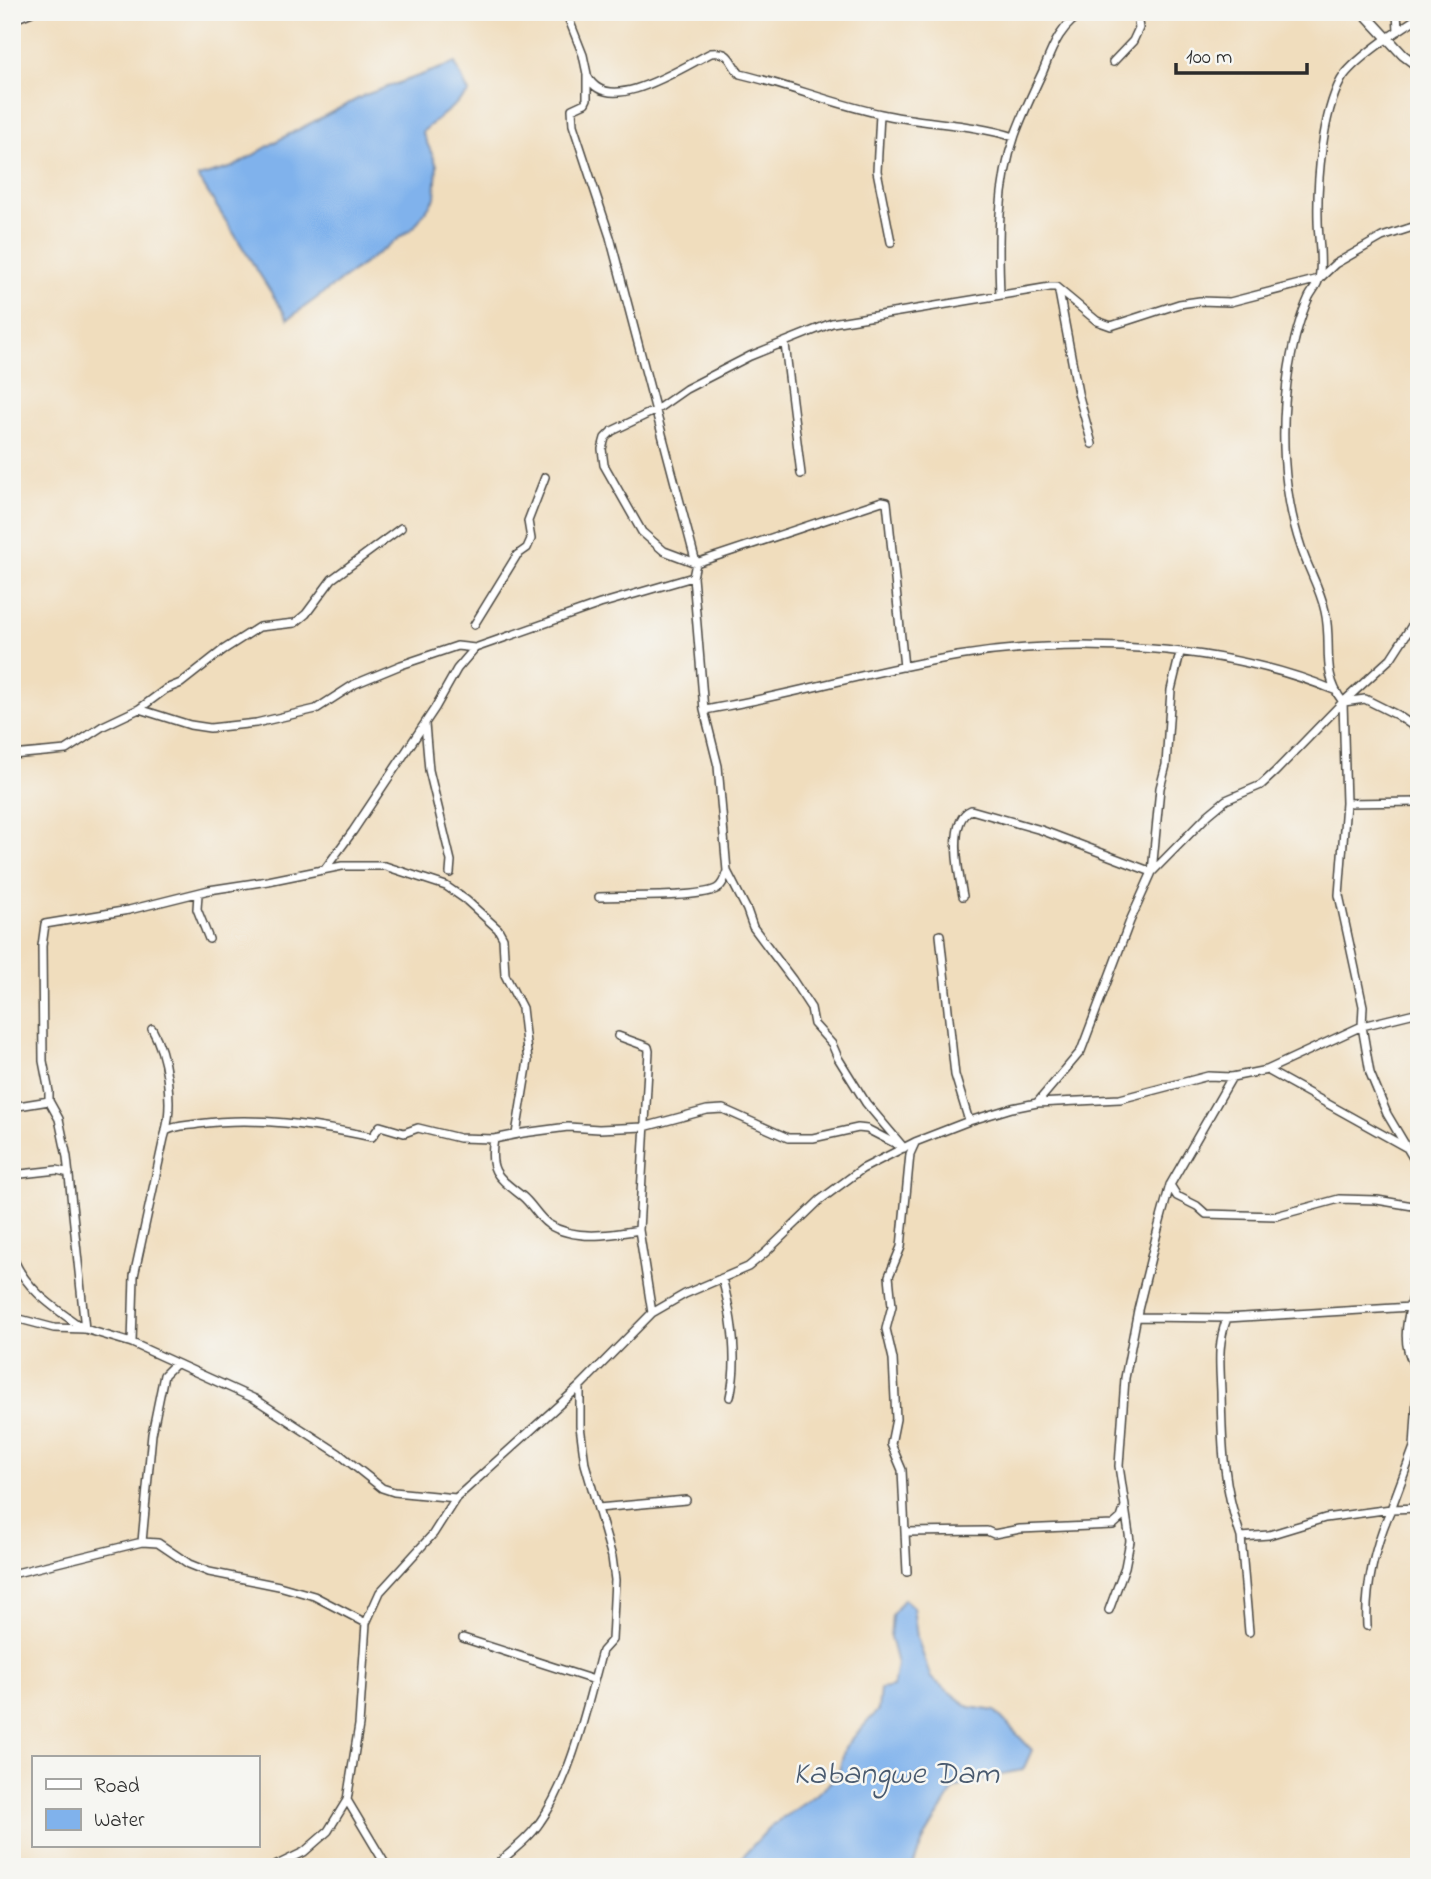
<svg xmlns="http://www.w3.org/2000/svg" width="1431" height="1879" font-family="'Indie Flower',sans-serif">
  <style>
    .water { fill: #80b2ec; stroke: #566e8c; stroke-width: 2 }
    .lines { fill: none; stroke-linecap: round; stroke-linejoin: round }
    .minor-casing { stroke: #494641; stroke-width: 10 }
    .tertiary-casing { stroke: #494641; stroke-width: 12 }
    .minor { stroke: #fff; stroke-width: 7 }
    .tertiary { stroke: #fff; stroke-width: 9 }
    .labels { text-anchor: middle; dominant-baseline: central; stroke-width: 5; stroke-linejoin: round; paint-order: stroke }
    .water-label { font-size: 32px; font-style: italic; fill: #495a6f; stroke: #f6f6f2 }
  </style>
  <rect width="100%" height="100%" fill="#f6f6f2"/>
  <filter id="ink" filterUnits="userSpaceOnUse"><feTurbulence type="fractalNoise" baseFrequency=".0143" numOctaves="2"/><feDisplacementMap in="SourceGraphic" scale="14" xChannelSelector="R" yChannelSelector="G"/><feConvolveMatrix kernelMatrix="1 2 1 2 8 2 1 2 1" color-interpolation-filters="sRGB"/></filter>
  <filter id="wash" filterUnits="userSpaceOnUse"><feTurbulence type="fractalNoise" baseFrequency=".00686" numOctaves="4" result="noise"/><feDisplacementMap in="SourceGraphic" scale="28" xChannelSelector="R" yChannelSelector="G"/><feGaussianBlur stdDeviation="1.57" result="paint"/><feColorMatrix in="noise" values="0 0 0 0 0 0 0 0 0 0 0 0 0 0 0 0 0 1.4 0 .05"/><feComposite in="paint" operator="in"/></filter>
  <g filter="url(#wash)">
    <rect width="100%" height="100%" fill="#f0ddbd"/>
    <path class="water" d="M 455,63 L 469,93 L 422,132 L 437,165 L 435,198 L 414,227 L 288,319 L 198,177 L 233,167 L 284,137 L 365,95 Z
      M 904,1599 L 913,1607 L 917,1637 L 931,1678 L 969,1707 L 995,1711 L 1032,1750 L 1023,1770 L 996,1775 L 955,1788 L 926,1835 L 912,1867 L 733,1867 L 769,1828 L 816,1795 L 838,1775 L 845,1747 L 878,1710 L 880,1689 L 893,1687 L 897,1664 L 890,1637 L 892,1615 Z"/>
  </g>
  <g filter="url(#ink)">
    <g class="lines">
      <g class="minor-casing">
        <path id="minor" d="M 566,12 L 583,55 L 587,74 L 587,99 L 585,103 L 572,109 L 573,125 L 610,237 L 696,563 L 693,577 L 704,710 L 718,766 L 727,871 L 747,910 L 753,927 L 792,979 L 811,1008 L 814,1024 L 832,1044 L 838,1058 L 866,1103 L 904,1148
          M 1397,12 L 1398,31
          M 567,16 L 577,12
          M 1419,17 C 1399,30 1352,60 1341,80 C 1322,115 1317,181 1318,220 C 1318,236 1323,263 1319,278 C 1318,285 1312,291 1309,297 C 1299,319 1293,344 1289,368 C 1280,426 1282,491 1301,547 C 1308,569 1320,588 1325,611 C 1333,645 1320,672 1343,702 L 1346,803 L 1339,895 L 1363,1006 L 1362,1026 L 1370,1073 L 1387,1114 L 1419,1168
          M 12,20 L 32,12
          M 1113,62 L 1133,41 L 1139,28 L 1137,16 L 1131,12
          M 588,77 C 608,117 683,67 711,53 C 732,51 728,61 740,74 C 788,85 833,104 881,114 C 925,124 971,123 1014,137
          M 880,114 L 877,171 L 891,242
          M 1059,292 L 1078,393 L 1092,444
          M 1000,295 C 998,242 997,186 1015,135 C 1023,113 1033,92 1043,71 C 1052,48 1061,23 1086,12
          M 785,344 L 801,474
          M 474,625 L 517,555 L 527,548 L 531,539 L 528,521 L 545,477
          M 904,667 L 887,502 L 882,501 L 696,563 L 664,551 L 642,532 L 604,465 L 602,449 L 605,438 L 612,431 L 656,410 L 686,389 L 750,356 L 832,323 L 1050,287 L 1056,287 L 1097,321 L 1111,326 L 1179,304 L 1200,301 L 1230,302 L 1319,279 L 1335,264 L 1382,237 L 1419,225
          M 1344,702 L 1365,699 L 1397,715 L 1419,730
          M 139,709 L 190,725 L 210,728 L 256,723 L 316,709 L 355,684 L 401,665 L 457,646 L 475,648
          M 704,710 C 790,696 873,670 958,656 C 1076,637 1223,644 1334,690
          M 425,724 L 429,770 L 451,861 L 450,873
          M 12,755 L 66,750 L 103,726 L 139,709 L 166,689 L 181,683 L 223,650 L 259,627 L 295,623 L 306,614 L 332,579 L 401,528
          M 1346,803 L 1419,802
          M 325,869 L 353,831 L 435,708 L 457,669 L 475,648 L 600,604 L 693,577
          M 198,894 L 197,909 L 209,939
          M 963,896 C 959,876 947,820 971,810 L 1041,830 L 1152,872 L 1160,788 L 1166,765 L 1171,690 L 1180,653
          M 599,897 C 624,896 697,898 716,889 C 723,886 725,877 727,871
          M 1414,929 L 1419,931
          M 940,935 L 955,1075 L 969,1121
          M 152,1029 C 167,1055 173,1101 166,1130
          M 618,1036 L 648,1047 L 649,1051 L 639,1230 L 652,1313
          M 1267,1070 L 1407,1148
          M 1037,1103 L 1081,1051 L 1130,921 L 1152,872 L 1208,815 L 1226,800 L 1261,785 L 1275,772 L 1343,702 L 1391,658 L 1411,627 L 1419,606
          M 12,1107 L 49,1101
          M 494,1139 C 488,1172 498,1177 522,1196 C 532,1204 538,1217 548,1224 C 574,1241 610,1235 639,1230
          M 915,1143 L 910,1154 L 901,1247 L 889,1276 L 892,1306 L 886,1329 L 893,1359 L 896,1419 L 891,1444 L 902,1470 L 905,1532 L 987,1531 L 994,1534 L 1020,1529 L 1113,1525 L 1121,1518 L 1125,1506 L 1119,1466 L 1125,1378 L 1138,1310 L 1158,1229 L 1170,1185 L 1232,1077
          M 12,1175 L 57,1170 L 69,1173
          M 1170,1185 L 1177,1196 L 1197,1206 L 1206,1214 L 1276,1216 L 1339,1199 L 1377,1200 L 1419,1207
          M 12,1255 C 24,1289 56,1309 84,1329
          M 1419,1277 C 1413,1299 1402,1327 1408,1350 C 1411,1361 1417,1370 1418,1382 L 1414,1447 L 1391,1509 L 1419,1508
          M 722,1278 C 732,1316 739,1359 730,1397
          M 12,1317 L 54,1328 L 85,1329 L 132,1343 L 255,1399 L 338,1453 L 382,1488 L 394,1492 L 456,1498
          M 1137,1317 L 1227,1318 L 1411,1307
          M 1227,1318 C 1217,1345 1220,1364 1221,1392 C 1222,1446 1223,1486 1241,1537 L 1269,1535 L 1325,1518 L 1391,1509 C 1375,1545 1365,1587 1367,1626
          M 85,1329 L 67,1157 L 59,1119 L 49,1101 L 49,1092 L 43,1061 L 42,946 L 45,924 L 129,910 L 209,890 L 268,881 L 342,866 L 385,866 L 446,886 L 466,900 L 498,929 L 503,938 L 505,975 L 522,1008 L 528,1061 L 516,1134
          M 132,1343 L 134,1276 L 164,1138 L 166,1131 C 176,1125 187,1126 198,1124 C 256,1116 315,1125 372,1137 L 380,1126 L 404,1133 L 418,1128 L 459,1138 L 494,1139 L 523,1133 L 568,1127 L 599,1129 L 644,1127 L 707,1110 L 723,1109 L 788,1138 L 813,1138 L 858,1128 L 867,1129 L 900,1146
          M 598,1508 L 686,1500
          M 905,1532 L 907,1572
          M 1241,1537 L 1249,1632
          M 142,1542 L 152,1434 L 164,1375 L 175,1364
          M 12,1574 L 142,1542 L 158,1543 L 189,1564 L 209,1572 L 279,1586 L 314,1596 L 366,1623
          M 1109,1610 L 1125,1567 L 1130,1541 L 1125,1507
          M 463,1638 L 594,1680
          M 347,1800 L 387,1867
          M 273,1867 L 304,1852 L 328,1831 L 347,1800 L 359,1725 L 366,1623 L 380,1592 L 433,1534 L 456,1498 L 580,1386 L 652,1313 L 685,1294 L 748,1267 L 766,1252 L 820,1200 L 862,1169 L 915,1142 L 969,1121 L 1012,1108 L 1037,1103 L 1120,1099 L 1208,1076 L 1232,1077 L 1267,1070 L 1362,1026 L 1419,1012
          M 494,1867 C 509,1853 529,1839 540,1822 C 571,1780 588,1702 602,1651 L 612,1640 L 615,1580 L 612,1557 L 585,1464 L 580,1426 L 580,1386"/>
      </g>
      <g class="tertiary-casing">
        <path id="tertiary" d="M 1363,12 L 1403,55 L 1419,67"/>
      </g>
      <use href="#minor" class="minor"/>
      <use href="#tertiary" class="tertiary"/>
    </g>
  </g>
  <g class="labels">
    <g class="water-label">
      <text x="896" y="1775">Kabangwe Dam</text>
    </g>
  </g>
  <rect width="1431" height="1879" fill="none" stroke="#f6f6f2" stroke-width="42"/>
  <rect x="32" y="1756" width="228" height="91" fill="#f6f6f2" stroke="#a5a5a2" stroke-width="2"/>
  <rect x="46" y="1779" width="35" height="10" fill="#ffffff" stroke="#a5a5a2" stroke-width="2"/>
  <text x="94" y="1792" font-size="21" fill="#2b2b2b">Road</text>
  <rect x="46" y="1809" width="35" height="21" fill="#80b2ec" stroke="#a5a5a2" stroke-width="2"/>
  <text x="94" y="1826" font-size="21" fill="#2b2b2b">Water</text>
  <path d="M1176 63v10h131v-10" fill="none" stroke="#2b2b2b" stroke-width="3.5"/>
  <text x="1186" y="63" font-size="21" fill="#2b2b2b" stroke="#f6f6f2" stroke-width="5" paint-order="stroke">100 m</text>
</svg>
